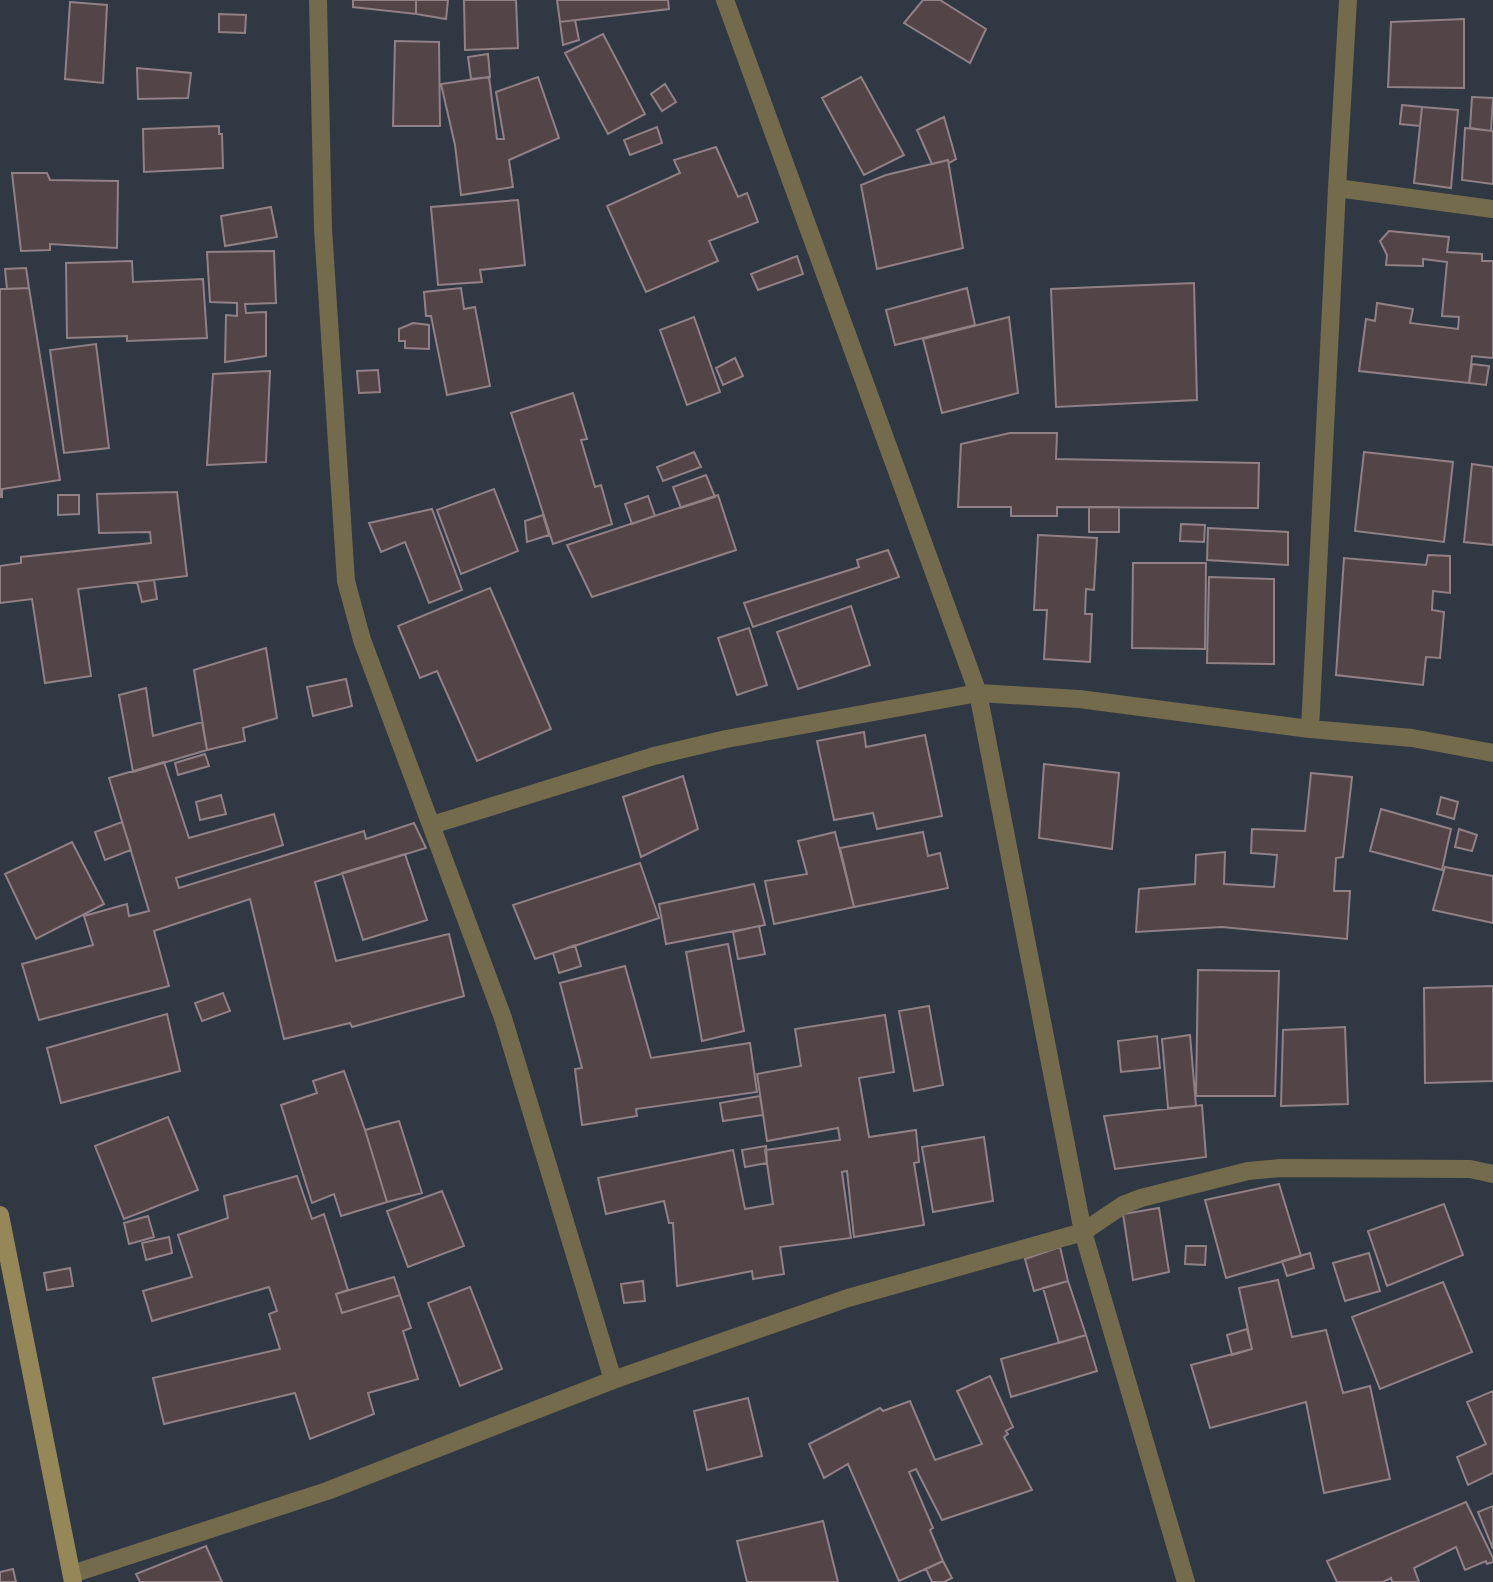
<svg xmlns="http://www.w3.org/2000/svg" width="1493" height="1582" font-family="Raleway,sans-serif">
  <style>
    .building { fill: #534448; stroke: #918085; stroke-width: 2 }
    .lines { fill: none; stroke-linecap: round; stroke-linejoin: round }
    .minor { stroke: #746b4d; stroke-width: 18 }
    .secondary { stroke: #958757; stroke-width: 18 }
  </style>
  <rect width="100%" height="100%" fill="#303843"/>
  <path class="building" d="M 353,0 L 416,0 L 416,14 L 353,7 Z
    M 416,0 L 448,0 L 446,19 L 416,14 Z
    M 464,0 L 516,0 L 518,48 L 465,50 Z
    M 557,0 L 668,0 L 669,9 L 560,22 Z
    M 923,0 L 940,0 L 986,29 L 970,63 L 904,23 Z
    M 70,2 L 107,5 L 103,83 L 65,79 Z
    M 219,14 L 246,15 L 245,33 L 219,32 Z
    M 1464,19 L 1464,88 L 1388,87 L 1391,22 Z
    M 575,20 L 579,40 L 563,45 L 560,22 Z
    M 603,34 L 645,114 L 608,134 L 565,53 Z
    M 395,41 L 439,42 L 440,126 L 393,126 Z
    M 488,54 L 490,77 L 471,79 L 468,57 Z
    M 137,68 L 191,73 L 188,98 L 138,99 Z
    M 489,77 L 497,139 L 504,139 L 496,92 L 538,77 L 559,138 L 509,160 L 513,187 L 461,195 L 455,145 L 441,84 Z
    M 861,77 L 904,155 L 864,175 L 822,98 Z
    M 665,84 L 676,102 L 662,111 L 651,94 Z
    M 1472,97 L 1493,98 L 1491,131 L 1470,128 Z
    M 1402,105 L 1422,107 L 1420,126 L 1400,124 Z
    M 1422,107 L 1458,110 L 1451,188 L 1414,183 Z
    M 944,117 L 956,159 L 949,163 L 948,160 L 932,164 L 917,130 Z
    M 219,126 L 219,134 L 222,134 L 223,168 L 144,172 L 143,129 Z
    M 657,127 L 662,143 L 630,155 L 624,140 Z
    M 1465,128 L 1493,131 L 1493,184 L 1462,180 Z
    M 716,147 L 738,197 L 747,193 L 758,222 L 709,241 L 718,261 L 646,292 L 607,206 L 680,173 L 674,160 Z
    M 948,160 L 963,248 L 877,269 L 861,185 L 886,175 Z
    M 12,173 L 47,173 L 50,180 L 118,181 L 117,248 L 50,244 L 50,250 L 21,251 Z
    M 518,200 L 525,265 L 480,270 L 482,282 L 438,285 L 431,207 Z
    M 271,207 L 277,237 L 225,246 L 221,216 Z
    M 1389,231 L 1449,237 L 1447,252 L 1482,254 L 1482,261 L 1493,261 L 1493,358 L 1472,356 L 1469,383 L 1359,371 L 1366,319 L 1375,321 L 1377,303 L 1413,309 L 1410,323 L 1458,329 L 1459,317 L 1442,316 L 1447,262 L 1423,259 L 1423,266 L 1386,265 L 1387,255 L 1380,241 Z
    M 274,251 L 276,303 L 245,304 L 246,313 L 266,312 L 266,356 L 225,362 L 226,315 L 237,316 L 237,303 L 210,302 L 207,252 Z
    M 797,256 L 803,274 L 758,290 L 751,274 Z
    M 132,261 L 133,282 L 203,279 L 207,338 L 127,341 L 127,336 L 67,338 L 66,263 Z
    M 26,268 L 29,288 L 7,289 L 5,269 Z
    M 1194,283 L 1197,400 L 1056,407 L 1051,289 Z
    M 29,288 L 60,480 L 2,489 L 2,497 L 0,497 L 0,289 Z
    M 461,288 L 464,309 L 475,307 L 490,386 L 447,395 L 431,316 L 426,316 L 424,292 Z
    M 967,288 L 975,325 L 895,345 L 886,310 Z
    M 694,317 L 720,392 L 687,405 L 660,330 Z
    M 1009,317 L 1018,393 L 942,413 L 923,339 Z
    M 413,323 L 429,325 L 429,349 L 405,348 L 405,341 L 399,341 L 399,329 Z
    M 96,344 L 109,448 L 64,453 L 50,350 Z
    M 735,358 L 743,376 L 723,385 L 716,368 Z
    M 1472,364 L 1489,366 L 1486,385 L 1469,383 Z
    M 378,370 L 380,392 L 359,393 L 357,371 Z
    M 270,371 L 266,462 L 207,465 L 213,374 Z
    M 573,393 L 587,439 L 581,440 L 595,487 L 601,485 L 612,524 L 553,544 L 511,413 Z
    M 1010,433 L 1057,433 L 1056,459 L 1259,463 L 1258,508 L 1057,507 L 1057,516 L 1011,516 L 1011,507 L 958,507 L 961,444 Z
    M 694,452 L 701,467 L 663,481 L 657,467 Z
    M 1364,452 L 1453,462 L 1444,542 L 1355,531 Z
    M 1472,464 L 1493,467 L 1493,545 L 1464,542 Z
    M 706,475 L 715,497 L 681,508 L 673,487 Z
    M 494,489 L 518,551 L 461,574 L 437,510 Z
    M 177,492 L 187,576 L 78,589 L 91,676 L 45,683 L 32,599 L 0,603 L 0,566 L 21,563 L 21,557 L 151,543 L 150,532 L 99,533 L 97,494 Z
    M 58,495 L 79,495 L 79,514 L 58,515 Z
    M 718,495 L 736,550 L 592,597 L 567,545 Z
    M 648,496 L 655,516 L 632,524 L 625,504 Z
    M 1089,507 L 1119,507 L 1119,532 L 1089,532 Z
    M 432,509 L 462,590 L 429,603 L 405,542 L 381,552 L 369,523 Z
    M 543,515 L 549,535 L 527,542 L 525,521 Z
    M 1181,524 L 1205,525 L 1204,542 L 1180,541 Z
    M 1208,528 L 1288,532 L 1288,565 L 1207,560 Z
    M 1038,535 L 1097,538 L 1094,590 L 1086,589 L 1085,614 L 1092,614 L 1090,662 L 1044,659 L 1047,610 L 1034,610 Z
    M 888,550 L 899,577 L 753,627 L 744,603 L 859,567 L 857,560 Z
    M 1428,555 L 1450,556 L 1450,593 L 1433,591 L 1432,610 L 1444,612 L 1440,658 L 1426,657 L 1423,685 L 1336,675 L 1344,558 L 1426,565 Z
    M 1133,563 L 1206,563 L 1205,649 L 1132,648 Z
    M 1209,577 L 1274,579 L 1274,664 L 1207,663 Z
    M 154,580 L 157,599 L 142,602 L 137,582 Z
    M 490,588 L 551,729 L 477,761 L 437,671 L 420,678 L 398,626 Z
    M 851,606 L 870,665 L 798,689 L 777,632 Z
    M 749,628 L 767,685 L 737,695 L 718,638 Z
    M 266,648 L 277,718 L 243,728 L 245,741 L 207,750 L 194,670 Z
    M 346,679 L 352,706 L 313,716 L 307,687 Z
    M 146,688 L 153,736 L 202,722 L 207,750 L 133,772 L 119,695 Z
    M 864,732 L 866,747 L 925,735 L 942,816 L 877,829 L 873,813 L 834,820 L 817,741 Z
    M 205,754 L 209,766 L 178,775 L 175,763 Z
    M 164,762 L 189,838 L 274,814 L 283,845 L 176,878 L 179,888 L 364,831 L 366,839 L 414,823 L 426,848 L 315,882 L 336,961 L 449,934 L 464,996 L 352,1027 L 350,1023 L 284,1039 L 250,899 L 154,931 L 169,986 L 39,1020 L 22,964 L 93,945 L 84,916 L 127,904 L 129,916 L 149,911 L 109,778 Z
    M 1044,764 L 1119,773 L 1112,849 L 1039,838 Z
    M 1311,773 L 1352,777 L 1343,857 L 1336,858 L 1334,891 L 1350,891 L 1347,939 L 1222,927 L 1136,932 L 1139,889 L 1195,884 L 1196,855 L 1225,852 L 1224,884 L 1274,887 L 1277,855 L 1251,853 L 1252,829 L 1305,831 Z
    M 683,776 L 698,829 L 641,857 L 623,797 Z
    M 221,795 L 226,814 L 200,820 L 196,802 Z
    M 1441,797 L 1458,802 L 1454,819 L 1437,814 Z
    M 1381,809 L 1451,829 L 1442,870 L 1370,851 Z
    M 122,822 L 131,850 L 105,860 L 95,832 Z
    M 1459,829 L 1477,835 L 1472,851 L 1455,847 Z
    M 835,832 L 854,907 L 774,924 L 765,881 L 807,874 L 798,841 Z
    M 923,832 L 928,856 L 940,853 L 948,888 L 854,907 L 840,848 Z
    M 72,842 L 104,904 L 36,939 L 5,874 Z
    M 405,854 L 427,920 L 363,940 L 342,873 Z
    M 640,863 L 659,918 L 535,959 L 513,905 Z
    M 1445,867 L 1493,876 L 1493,923 L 1433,910 Z
    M 754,884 L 765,925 L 666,944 L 659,904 Z
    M 759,926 L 765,954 L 738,959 L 733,932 Z
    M 728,944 L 744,1031 L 702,1041 L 686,952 Z
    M 575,945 L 581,966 L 559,973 L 553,953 Z
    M 625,966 L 651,1058 L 750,1043 L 757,1092 L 636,1109 L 637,1116 L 582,1125 L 575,1069 L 582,1068 L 560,983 Z
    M 1198,970 L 1279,971 L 1275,1096 L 1196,1096 Z
    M 1493,986 L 1493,1081 L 1425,1083 L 1424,988 Z
    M 223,993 L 230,1011 L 202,1021 L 195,1003 Z
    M 929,1006 L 943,1085 L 914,1091 L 899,1011 Z
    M 167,1014 L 180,1071 L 61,1103 L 47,1048 Z
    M 885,1015 L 894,1072 L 859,1078 L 869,1137 L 916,1130 L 919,1162 L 914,1163 L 924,1225 L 854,1237 L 847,1171 L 842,1172 L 851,1238 L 780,1247 L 784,1274 L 753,1279 L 752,1271 L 677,1286 L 673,1223 L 669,1223 L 664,1201 L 606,1214 L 598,1178 L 733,1150 L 745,1209 L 773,1204 L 765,1150 L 840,1140 L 838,1128 L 767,1141 L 757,1074 L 801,1066 L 795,1029 Z
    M 1345,1027 L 1348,1104 L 1281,1106 L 1283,1030 Z
    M 1190,1035 L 1196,1106 L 1168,1108 L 1162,1039 Z
    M 1157,1036 L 1160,1068 L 1121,1072 L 1118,1041 Z
    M 344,1071 L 365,1130 L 387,1202 L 341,1216 L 334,1194 L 312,1203 L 281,1105 L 317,1093 L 313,1081 Z
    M 760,1096 L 763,1115 L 723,1121 L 720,1103 Z
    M 1202,1105 L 1206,1157 L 1115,1169 L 1104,1116 Z
    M 168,1117 L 198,1190 L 124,1219 L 95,1146 Z
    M 399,1121 L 422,1193 L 387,1202 L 365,1130 Z
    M 984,1137 L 993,1201 L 933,1212 L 922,1147 Z
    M 766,1146 L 767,1163 L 745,1167 L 742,1150 Z
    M 297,1176 L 312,1219 L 324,1214 L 348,1290 L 336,1294 L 342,1313 L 400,1295 L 411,1328 L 403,1331 L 418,1379 L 368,1393 L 374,1414 L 310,1439 L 295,1393 L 164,1424 L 153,1378 L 280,1349 L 269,1314 L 277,1311 L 269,1287 L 152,1321 L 143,1291 L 192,1277 L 178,1235 L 228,1218 L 224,1196 Z
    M 1279,1184 L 1301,1256 L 1226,1278 L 1205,1200 Z
    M 442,1191 L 464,1246 L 408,1267 L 387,1211 Z
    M 1444,1204 L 1463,1255 L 1387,1286 L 1368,1231 Z
    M 1159,1208 L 1169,1272 L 1133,1280 L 1123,1214 Z
    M 148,1216 L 154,1237 L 129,1244 L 124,1223 Z
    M 169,1237 L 172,1253 L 146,1260 L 142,1243 Z
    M 1186,1246 L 1206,1246 L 1205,1265 L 1185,1264 Z
    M 1060,1247 L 1068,1281 L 1034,1291 L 1025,1259 Z
    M 1310,1253 L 1314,1268 L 1287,1276 L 1282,1261 Z
    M 1369,1253 L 1380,1291 L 1345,1301 L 1333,1263 Z
    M 70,1268 L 73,1286 L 47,1290 L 44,1273 Z
    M 394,1277 L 400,1295 L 342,1313 L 336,1294 Z
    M 1278,1280 L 1292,1337 L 1326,1330 L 1343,1393 L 1370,1386 L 1390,1479 L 1324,1493 L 1306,1402 L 1210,1428 L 1191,1365 L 1252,1349 L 1239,1288 Z
    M 643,1281 L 645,1301 L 624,1303 L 621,1284 Z
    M 1068,1281 L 1086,1335 L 1059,1343 L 1043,1288 Z
    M 1443,1282 L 1472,1352 L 1380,1389 L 1352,1317 Z
    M 470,1287 L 502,1369 L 460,1386 L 428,1303 Z
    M 1247,1329 L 1252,1349 L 1232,1355 L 1227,1335 Z
    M 1086,1335 L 1097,1371 L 1011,1397 L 1001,1359 Z
    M 990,1376 L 1013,1427 L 1006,1431 L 1008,1434 L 1004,1437 L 1032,1490 L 942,1520 L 916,1469 L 909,1472 L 933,1528 L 930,1530 L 943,1561 L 899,1581 L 848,1464 L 824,1478 L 809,1444 L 880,1408 L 883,1411 L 910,1401 L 935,1460 L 982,1444 L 957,1391 Z
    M 1493,1391 L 1493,1473 L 1468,1485 L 1457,1457 L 1486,1444 L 1467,1402 Z
    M 748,1398 L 762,1456 L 707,1470 L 694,1411 Z
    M 1466,1502 L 1493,1558 L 1493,1562 L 1487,1564 L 1486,1561 L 1465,1570 L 1456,1547 L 1414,1568 L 1419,1582 L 1392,1582 L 1391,1578 L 1383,1582 L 1337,1582 L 1327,1561 Z
    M 1493,1506 L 1493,1549 L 1478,1512 Z
    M 823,1521 L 838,1582 L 747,1582 L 737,1541 Z
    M 206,1546 L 222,1582 L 140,1582 L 136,1574 Z
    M 943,1561 L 952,1578 L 944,1582 L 932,1582 L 926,1569 Z
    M 13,1569 L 16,1582 L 0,1582 L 0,1572 Z"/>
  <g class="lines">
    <path class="minor" d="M 318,0 L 323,229 L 346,581 L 362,640 L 503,1018 L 613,1380
      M 725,0 L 978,693 L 1083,1232 L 1186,1582
      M 1337,188 L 1493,209
      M 1310,729 L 1337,188 L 1348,0
      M 432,825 L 654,756 L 726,739 L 978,693 L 1079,699 L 1310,729 L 1412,738 L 1493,753
      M 72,1574 L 327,1491 L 613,1380 L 848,1298 L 1083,1232 L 1123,1205 L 1141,1198 L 1248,1171 L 1281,1168 L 1470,1169 L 1493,1174"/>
    <path class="secondary" d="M 0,1215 L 73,1582"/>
  </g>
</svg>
